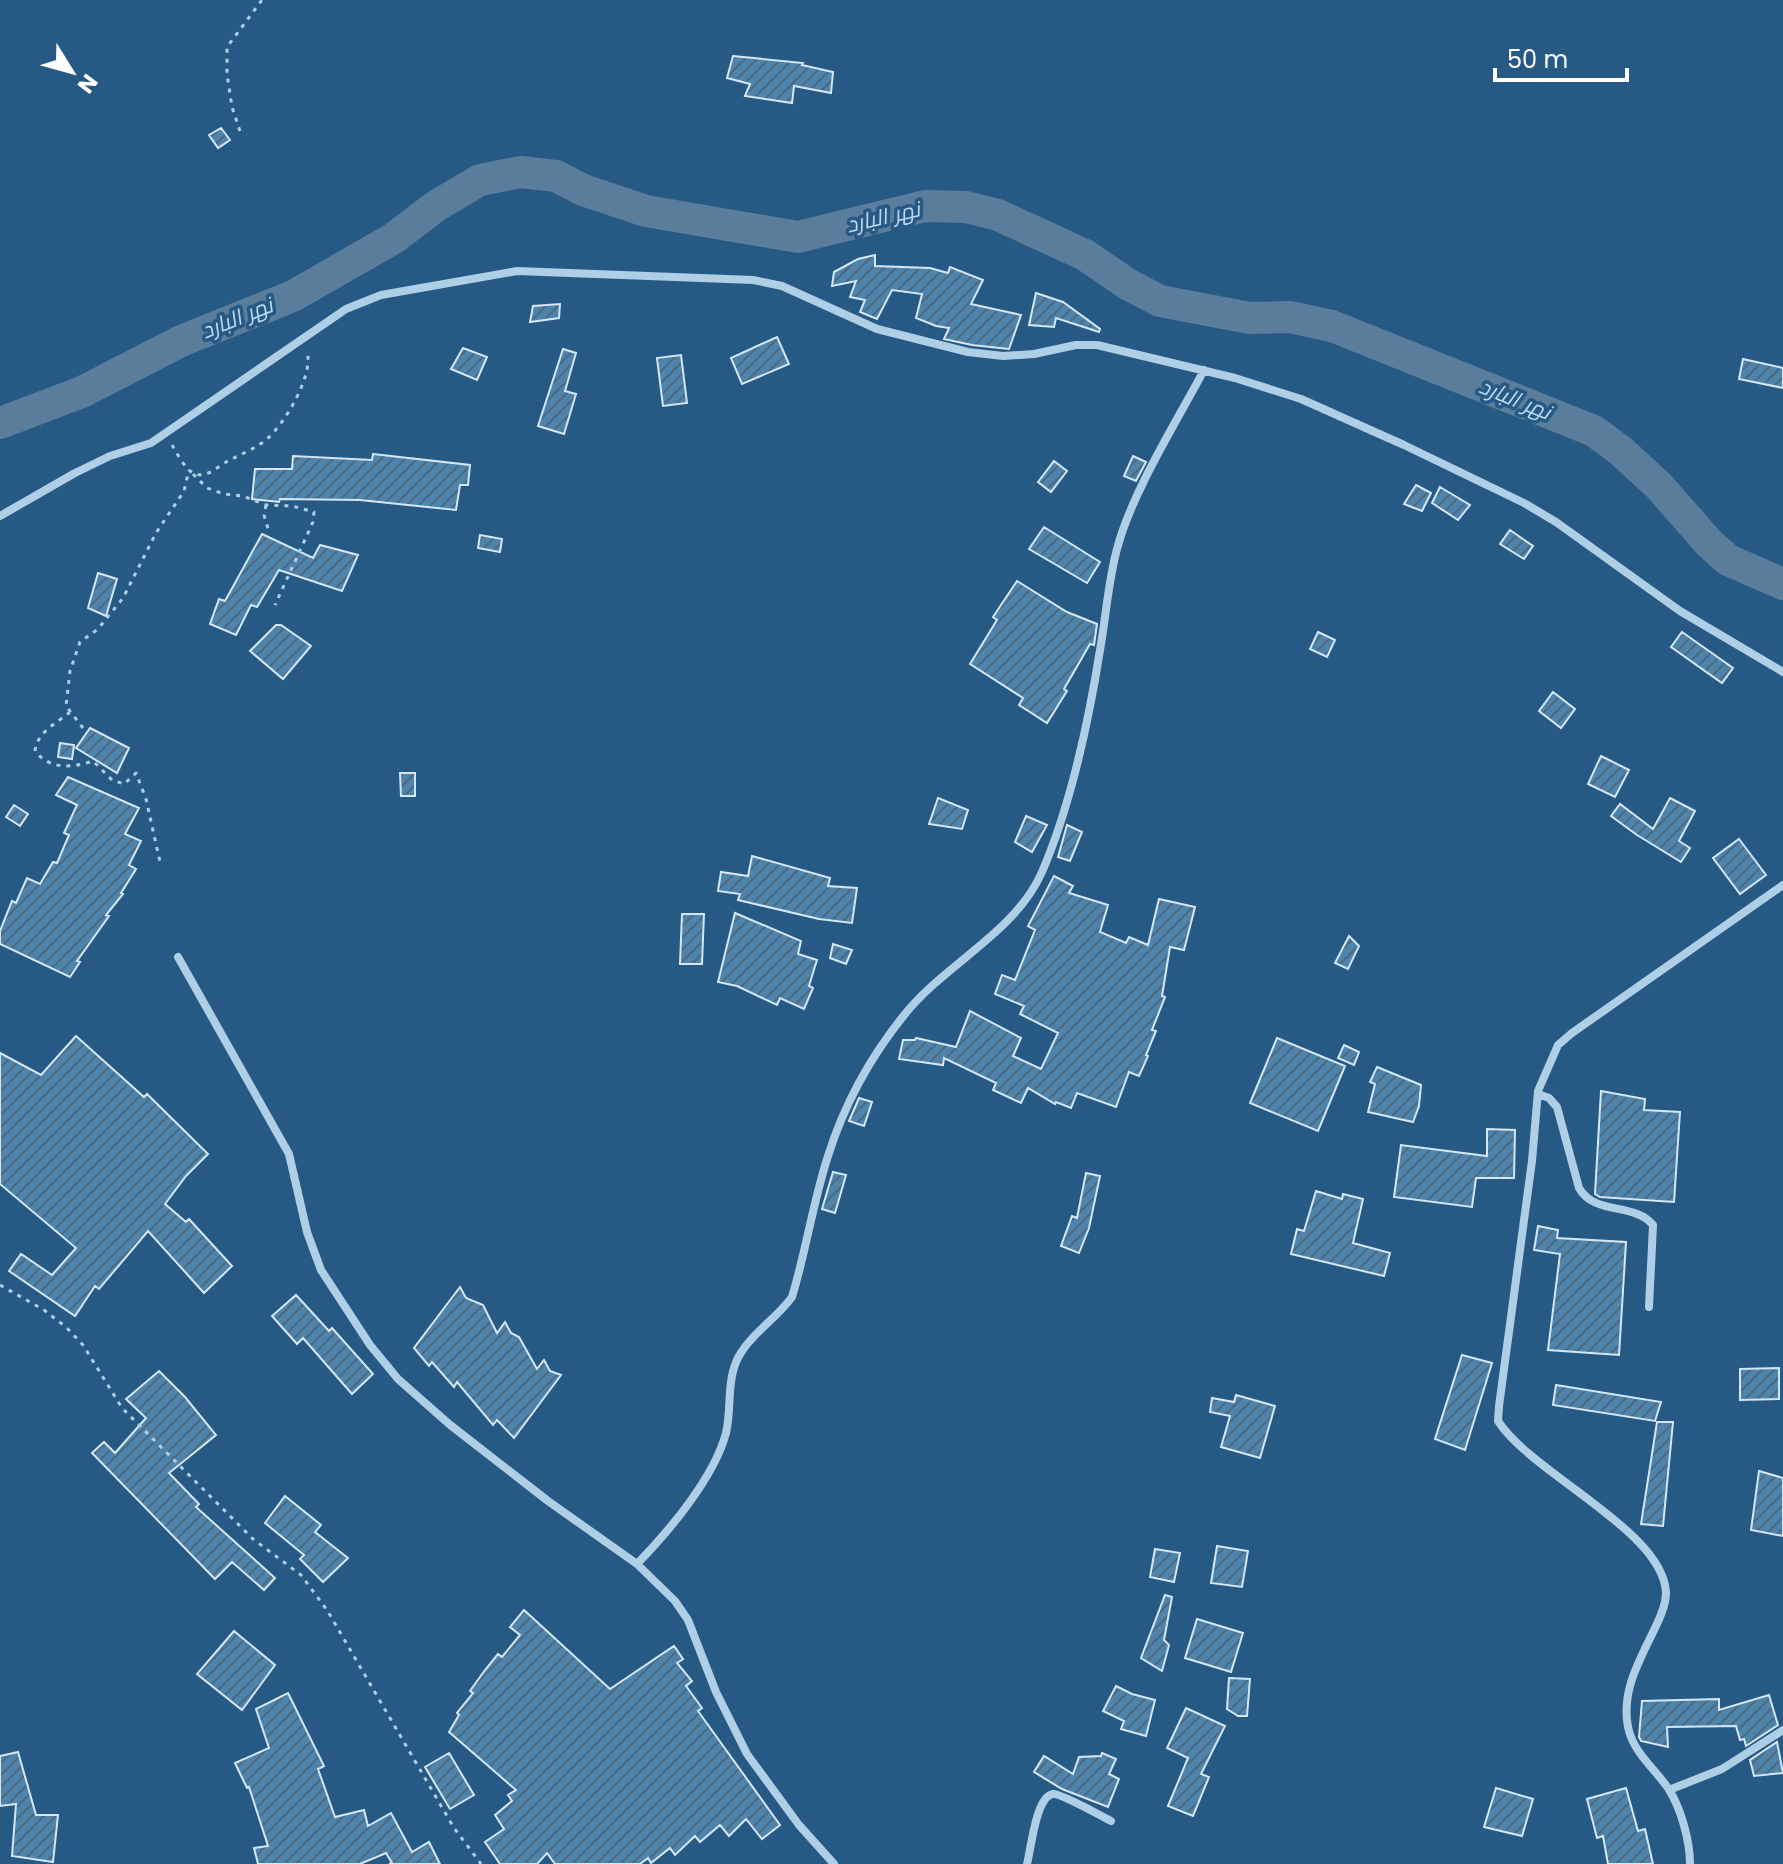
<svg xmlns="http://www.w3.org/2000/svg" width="1783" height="1864" font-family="Poppins,Cairo,sans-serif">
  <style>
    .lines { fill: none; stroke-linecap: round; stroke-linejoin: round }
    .river { stroke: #597d9a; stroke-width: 32 }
    .building { fill: url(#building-hatch); stroke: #d3e7f6; stroke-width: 2 }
    .path { stroke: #afcfe7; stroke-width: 3; stroke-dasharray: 4 6; stroke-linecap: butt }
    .street { stroke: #afcfe7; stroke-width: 8 }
    .labels { text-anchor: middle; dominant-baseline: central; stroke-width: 7; stroke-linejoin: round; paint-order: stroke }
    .water-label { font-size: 22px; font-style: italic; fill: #bbd8ef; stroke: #265984 }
  </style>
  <defs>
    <pattern id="building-hatch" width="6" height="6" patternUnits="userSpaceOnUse" patternTransform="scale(2)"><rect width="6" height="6" fill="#4e83ab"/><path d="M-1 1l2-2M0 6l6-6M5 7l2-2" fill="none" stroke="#4d6a80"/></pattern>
  </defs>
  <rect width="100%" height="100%" fill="#265984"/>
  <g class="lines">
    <path class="river" d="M 0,423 L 82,392 L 181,341 L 293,296 L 394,238 L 436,206 L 480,180 L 521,172 L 556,176 L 583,190 L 646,211 L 798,237 L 925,206 L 966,207 L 998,215 L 1085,255 L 1129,285 L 1160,301 L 1250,318 L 1290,317 L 1332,326 L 1594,431 L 1621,451 L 1659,486 L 1709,543 L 1728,560 L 1783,584"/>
  </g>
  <path class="building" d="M 733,56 L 803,63 L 802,65 L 833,72 L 831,93 L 794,86 L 792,103 L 745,96 L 750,84 L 727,78 Z
    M 221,128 L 230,140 L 218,148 L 209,135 Z
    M 875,255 L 875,266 L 930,268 L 948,273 L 950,267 L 983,280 L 971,304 L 1021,315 L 1009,349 L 972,345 L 944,339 L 949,328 L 936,326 L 916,318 L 922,294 L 892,290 L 877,319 L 860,312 L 865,300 L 850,297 L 856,281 L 832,286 L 834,272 L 858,259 Z
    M 1036,293 L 1063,302 L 1100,329 L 1099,332 L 1056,318 L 1054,327 L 1029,325 Z
    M 560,304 L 559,318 L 530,322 L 533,306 Z
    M 777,337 L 789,364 L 742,384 L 731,358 Z
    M 463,348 L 487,357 L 477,380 L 451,369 Z
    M 563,349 L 576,353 L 565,391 L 576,394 L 564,434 L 538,426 Z
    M 681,355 L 687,403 L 663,406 L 657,358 Z
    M 1743,359 L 1783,368 L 1783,388 L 1739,379 Z
    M 373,454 L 470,465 L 468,485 L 460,485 L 456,510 L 360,500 L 280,499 L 279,502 L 252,499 L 255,469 L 292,469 L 293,456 L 372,460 Z
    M 1133,456 L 1146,462 L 1136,481 L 1124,476 Z
    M 1054,461 L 1067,471 L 1051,492 L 1038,482 Z
    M 1416,485 L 1431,493 L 1422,511 L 1404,504 Z
    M 1440,487 L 1470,505 L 1458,520 L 1432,503 Z
    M 1044,527 L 1100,562 L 1087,583 L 1029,549 Z
    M 1510,530 L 1533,546 L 1524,559 L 1500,544 Z
    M 262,534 L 313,558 L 320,545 L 358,555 L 342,591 L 279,570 L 257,607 L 251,605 L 236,635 L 210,624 L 219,599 L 225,601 Z
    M 480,535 L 502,539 L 500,552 L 478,548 Z
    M 98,573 L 117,579 L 106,616 L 88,608 Z
    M 1017,581 L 1067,612 L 1097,624 L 1094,645 L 1090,644 L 1064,689 L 1067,691 L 1047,723 L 1019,705 L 1023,698 L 970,664 L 997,620 L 993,617 Z
    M 276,625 L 281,625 L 311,646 L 283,679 L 250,651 Z
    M 1318,632 L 1335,640 L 1327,657 L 1310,649 Z
    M 1682,632 L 1733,668 L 1722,683 L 1671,647 Z
    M 1553,692 L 1575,709 L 1561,728 L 1539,711 Z
    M 90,728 L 129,748 L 117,773 L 76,748 Z
    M 60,743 L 74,745 L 72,759 L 58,757 Z
    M 1601,756 L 1629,770 L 1615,797 L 1588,784 Z
    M 400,773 L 415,773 L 415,796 L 401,796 Z
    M 68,777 L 139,808 L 125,834 L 141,841 L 129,865 L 136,869 L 121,893 L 123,894 L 106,915 L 109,916 L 77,961 L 80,962 L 70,977 L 0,944 L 0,931 L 12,901 L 16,903 L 27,878 L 40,884 L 53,862 L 57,863 L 69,835 L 64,833 L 77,805 L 56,795 Z
    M 938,798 L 968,810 L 962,829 L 929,824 Z
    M 1670,798 L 1695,811 L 1679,841 L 1690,848 L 1681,862 L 1637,835 L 1611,816 L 1620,804 L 1653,829 Z
    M 14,805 L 28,814 L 20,826 L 6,817 Z
    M 1026,816 L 1047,825 L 1032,852 L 1015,842 Z
    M 1067,825 L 1082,832 L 1070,861 L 1058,857 Z
    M 1739,839 L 1766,875 L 1740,894 L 1713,858 Z
    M 752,856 L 830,878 L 828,886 L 857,888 L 852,923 L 819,919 L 738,900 L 740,894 L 718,891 L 721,872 L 748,876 Z
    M 1054,876 L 1073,886 L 1069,893 L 1108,905 L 1100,932 L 1126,943 L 1129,937 L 1148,945 L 1159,899 L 1195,907 L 1184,950 L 1170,947 L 1162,996 L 1165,997 L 1152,1030 L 1156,1031 L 1146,1055 L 1148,1056 L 1139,1076 L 1129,1072 L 1116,1107 L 1077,1093 L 1071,1108 L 1056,1102 L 1055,1104 L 1028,1088 L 1021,1103 L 993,1090 L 996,1083 L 944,1058 L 943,1065 L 899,1059 L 903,1040 L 915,1040 L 916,1038 L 956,1047 L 970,1011 L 1021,1038 L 1013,1056 L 1041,1069 L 1058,1033 L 1020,1014 L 1024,1006 L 995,994 L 1002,975 L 1015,980 L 1035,930 L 1028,926 Z
    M 735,913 L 801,941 L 798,954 L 817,960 L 809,986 L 813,988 L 804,1009 L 780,998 L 777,1005 L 737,986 L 718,982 Z
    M 682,914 L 704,914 L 702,964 L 680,964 Z
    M 1349,936 L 1359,946 L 1348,969 L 1335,963 Z
    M 833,944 L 852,950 L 846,964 L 830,958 Z
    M 76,1036 L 144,1097 L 147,1094 L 208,1154 L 186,1176 L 165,1204 L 186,1222 L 189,1219 L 232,1266 L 204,1293 L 148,1231 L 99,1289 L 95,1286 L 75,1316 L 9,1271 L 21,1254 L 52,1275 L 76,1248 L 0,1184 L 0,1053 L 41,1075 Z
    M 1277,1038 L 1345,1066 L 1318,1131 L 1250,1103 Z
    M 1344,1045 L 1359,1052 L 1354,1065 L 1338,1058 Z
    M 1377,1067 L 1421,1085 L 1419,1106 L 1413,1122 L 1368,1112 L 1375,1084 L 1370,1082 Z
    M 1601,1091 L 1645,1099 L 1644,1110 L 1680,1112 L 1674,1202 L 1600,1197 L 1595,1194 Z
    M 859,1098 L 872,1102 L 864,1126 L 849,1121 Z
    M 1487,1129 L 1515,1130 L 1514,1178 L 1476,1178 L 1472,1207 L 1394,1197 L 1401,1145 L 1487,1156 Z
    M 833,1172 L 846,1175 L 835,1213 L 822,1209 Z
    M 1086,1173 L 1100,1176 L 1089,1228 L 1079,1253 L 1061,1246 L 1072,1216 L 1077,1218 Z
    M 1316,1191 L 1342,1199 L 1343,1194 L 1363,1199 L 1353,1243 L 1390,1253 L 1384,1276 L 1291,1254 L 1297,1229 L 1304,1231 Z
    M 1538,1226 L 1558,1230 L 1557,1238 L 1626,1242 L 1619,1355 L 1548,1350 L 1560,1254 L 1534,1250 Z
    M 460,1287 L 466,1298 L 483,1305 L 497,1333 L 505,1322 L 511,1333 L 519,1337 L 537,1369 L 544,1360 L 550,1371 L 561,1375 L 514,1438 L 497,1420 L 493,1425 L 457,1382 L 454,1387 L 432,1362 L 429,1366 L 414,1348 Z
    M 296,1295 L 329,1331 L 332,1328 L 373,1374 L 352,1394 L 303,1338 L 297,1344 L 272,1316 Z
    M 1462,1355 L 1492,1363 L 1465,1450 L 1435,1439 Z
    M 1779,1368 L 1779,1399 L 1740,1400 L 1740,1369 Z
    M 159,1371 L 185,1397 L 216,1435 L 169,1473 L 199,1504 L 196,1507 L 275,1578 L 264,1590 L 232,1562 L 215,1579 L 92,1453 L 104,1442 L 115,1453 L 146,1418 L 126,1399 Z
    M 1556,1385 L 1661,1402 L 1655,1421 L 1553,1405 Z
    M 1236,1395 L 1275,1406 L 1260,1458 L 1221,1447 L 1230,1416 L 1210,1412 L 1212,1398 L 1234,1402 Z
    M 1657,1422 L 1673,1422 L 1663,1526 L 1641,1524 Z
    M 1759,1471 L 1783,1478 L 1783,1536 L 1751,1530 Z
    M 285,1496 L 321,1525 L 315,1532 L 348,1558 L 323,1582 L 300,1559 L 304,1555 L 265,1523 Z
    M 1217,1546 L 1248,1551 L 1242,1587 L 1211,1583 Z
    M 1155,1549 L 1180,1553 L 1174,1582 L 1150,1577 Z
    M 1165,1595 L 1172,1597 L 1164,1640 L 1169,1645 L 1162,1671 L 1141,1658 Z
    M 524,1610 L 610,1689 L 674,1646 L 683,1659 L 677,1663 L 692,1681 L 686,1686 L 702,1708 L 698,1711 L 780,1825 L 762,1839 L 746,1819 L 729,1836 L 720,1825 L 700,1842 L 695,1836 L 675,1855 L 670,1848 L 651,1863 L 648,1858 L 640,1864 L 555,1864 L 547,1853 L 537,1864 L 500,1864 L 485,1842 L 504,1829 L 495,1815 L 512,1801 L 508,1795 L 516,1790 L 449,1732 L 459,1715 L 457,1713 L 473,1693 L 470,1691 L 485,1670 L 498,1654 L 502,1657 L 520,1635 L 510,1627 Z
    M 1197,1619 L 1243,1633 L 1231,1672 L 1185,1658 Z
    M 234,1631 L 275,1665 L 242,1710 L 197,1674 Z
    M 1229,1678 L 1250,1679 L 1247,1716 L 1238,1716 L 1227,1709 Z
    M 1116,1686 L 1132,1694 L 1155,1700 L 1146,1736 L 1121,1729 L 1124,1721 L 1103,1711 Z
    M 288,1693 L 324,1766 L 318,1769 L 335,1817 L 364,1810 L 368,1826 L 391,1813 L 412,1852 L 429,1842 L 440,1864 L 389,1864 L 392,1863 L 386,1853 L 360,1864 L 258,1864 L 254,1848 L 268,1846 L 249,1787 L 247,1788 L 235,1763 L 269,1748 L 256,1709 Z
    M 1769,1695 L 1778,1725 L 1746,1746 L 1744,1739 L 1740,1740 L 1736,1726 L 1667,1727 L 1668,1747 L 1641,1741 L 1639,1737 L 1642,1701 L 1719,1699 L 1719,1710 Z
    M 1186,1708 L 1225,1726 L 1201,1774 L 1209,1777 L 1193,1816 L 1168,1806 L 1188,1758 L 1167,1748 Z
    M 1777,1742 L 1783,1773 L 1754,1776 L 1750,1760 Z
    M 18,1752 L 36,1815 L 58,1815 L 53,1862 L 12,1856 L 16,1804 L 0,1806 L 0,1756 Z
    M 449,1753 L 474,1795 L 450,1809 L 425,1767 Z
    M 1102,1753 L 1116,1759 L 1109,1774 L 1119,1779 L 1108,1807 L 1062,1789 L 1034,1772 L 1044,1756 L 1073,1774 L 1079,1757 L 1101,1756 Z
    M 1496,1788 L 1533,1799 L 1522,1836 L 1484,1827 Z
    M 1626,1788 L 1638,1831 L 1645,1829 L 1653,1864 L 1608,1864 L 1603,1836 L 1597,1838 L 1587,1799 Z"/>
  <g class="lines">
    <path class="path" d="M 240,131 L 232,107 L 227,74 L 227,47 L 262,0
      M 172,445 C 177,453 185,470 195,474 C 208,478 218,466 228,461 C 241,454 255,449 267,439 C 285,423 314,375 307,351
      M 193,474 L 207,488 L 224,494 L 243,496 L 266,505 L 292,506 L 314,512 L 313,522 L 275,605
      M 266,505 L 264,515 L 269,532
      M 70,712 C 57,723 37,732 35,751 C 50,770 72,768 93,761 L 112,780 L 124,784 L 136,773 L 146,799 L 160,862
      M 83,728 L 66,706 L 70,671 L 80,642 L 98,629 L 123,598 L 156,533 L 184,491 L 189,470
      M 0,1285 L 44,1310 L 66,1327 L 83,1345 L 122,1408 L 253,1539 L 301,1575 L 327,1610 L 454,1828 L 481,1864"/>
    <path class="street" d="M 0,516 L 75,473 L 110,456 L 151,443 L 346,309 L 381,295 L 517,271 L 753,280 L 782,286 L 877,329 L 968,352 L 1003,356 L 1034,354 L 1076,345 L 1097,345 L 1235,378 L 1301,399 L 1404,445 L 1524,503 L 1556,522 L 1680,611 L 1783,672
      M 178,957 L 289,1154 L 307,1232 L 321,1270 L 370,1345 L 398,1379 L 449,1424 L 548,1501 L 637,1564
      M 1538,1094 L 1549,1098 L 1557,1107 L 1579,1188 C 1595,1216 1635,1202 1653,1225 L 1649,1307
      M 1669,1790 L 1722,1769 L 1783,1730
      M 834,1864 L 799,1825 L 747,1754 L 716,1692 L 688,1620 L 675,1601 L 637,1564 C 669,1531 714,1478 726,1433 C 732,1408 726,1379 739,1356 C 752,1333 777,1318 792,1297 C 806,1251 813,1202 828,1156 C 844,1105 871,1056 905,1014 C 946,963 1015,933 1042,872 C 1070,807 1089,719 1100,650 C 1106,617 1108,582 1117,549 C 1132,492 1176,423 1204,370
      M 1027,1864 C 1031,1849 1036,1796 1053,1794 C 1061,1793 1101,1816 1111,1821
      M 1690,1864 C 1690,1841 1681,1808 1668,1788 C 1654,1768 1633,1752 1628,1727 C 1621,1690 1640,1660 1655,1628 C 1660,1618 1666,1605 1666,1593 C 1664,1531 1532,1474 1498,1421 L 1499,1406 L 1532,1161 L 1538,1091 L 1558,1045 L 1572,1033 L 1783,885"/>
  </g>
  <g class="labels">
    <g class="water-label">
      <text transform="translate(883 217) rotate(-13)">نهر البارد</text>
      <text transform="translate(237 318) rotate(-22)">نهر البارد</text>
      <text transform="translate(1515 399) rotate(22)">نهر البارد</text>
    </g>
  </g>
  <g transform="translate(72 72) rotate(127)" stroke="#265984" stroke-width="6" paint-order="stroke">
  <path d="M0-6L14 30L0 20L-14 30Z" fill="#ffffff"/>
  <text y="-12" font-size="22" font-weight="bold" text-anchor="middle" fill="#ffffff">N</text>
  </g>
  <path d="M1495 68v12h132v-12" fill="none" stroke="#ffffff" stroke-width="4"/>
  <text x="1507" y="68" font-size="24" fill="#ffffff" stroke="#265984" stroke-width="6" paint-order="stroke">50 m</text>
</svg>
